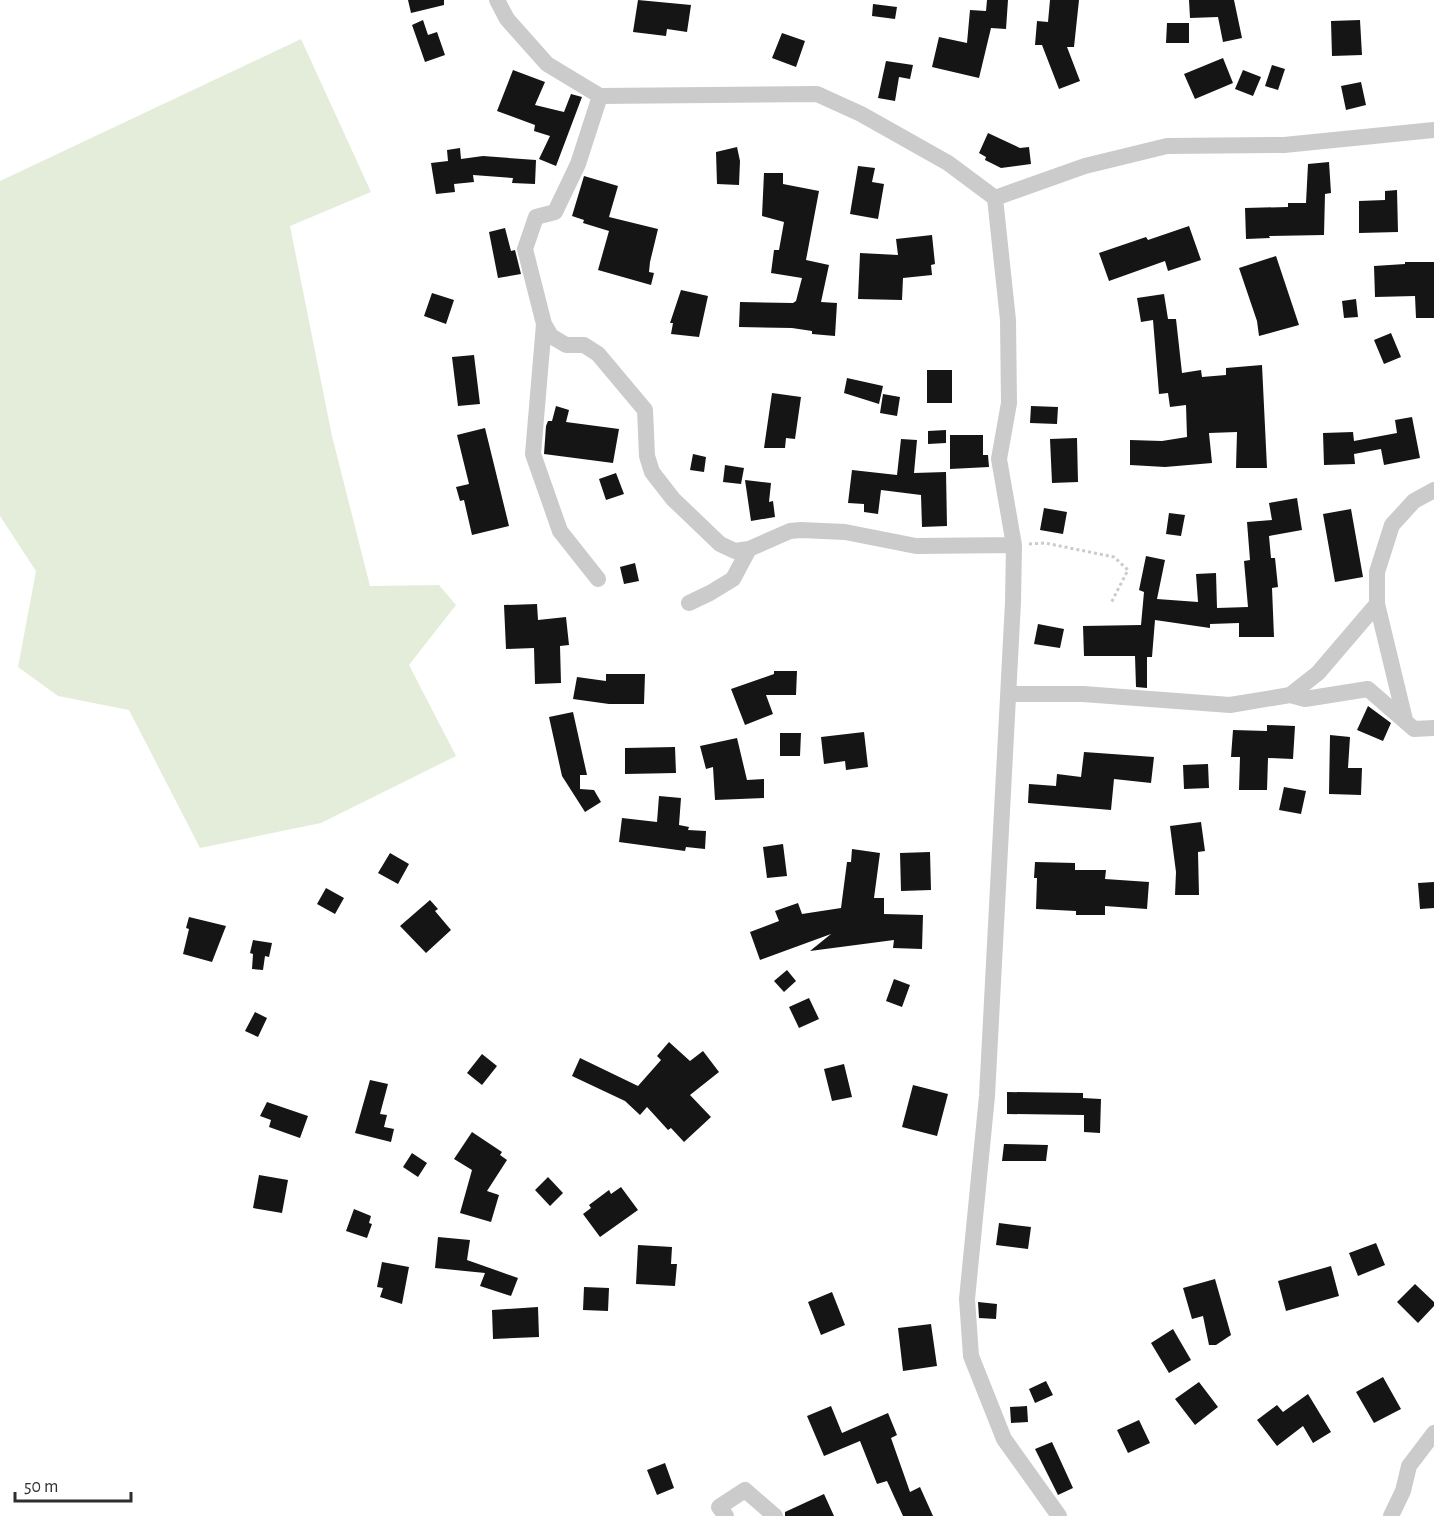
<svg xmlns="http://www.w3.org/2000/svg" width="1434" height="1516" font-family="'Alegreya Sans',sans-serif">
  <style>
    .green { fill: #e4edda }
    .building { fill: #151515 }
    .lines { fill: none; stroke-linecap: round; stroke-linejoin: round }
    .path { stroke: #cbcbcb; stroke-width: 3; stroke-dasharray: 3 3; stroke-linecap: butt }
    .minor { stroke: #cbcbcb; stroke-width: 16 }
  </style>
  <rect width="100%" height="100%" fill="#fff"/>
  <path class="green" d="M 301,39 L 371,192 L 290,226 L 332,436 L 370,586 L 439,585 L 456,605 L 409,665 L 456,756 L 321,823 L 200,848 L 129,710 L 58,696 L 18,667 L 36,571 L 0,516 L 0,181 Z"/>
  <path class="building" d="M 408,0 L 444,0 L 444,5 L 411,13 Z
    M 638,0 L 691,5 L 687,32 L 667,29 L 666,36 L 633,32 Z
    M 987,0 L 1008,0 L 1006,29 L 991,28 L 979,78 L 932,67 L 939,37 L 967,43 L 970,10 L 986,11 Z
    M 1050,0 L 1079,0 L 1074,47 L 1067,47 L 1080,81 L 1059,89 L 1042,45 L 1035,45 L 1037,21 L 1048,22 Z
    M 1189,0 L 1234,0 L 1242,38 L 1223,42 L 1218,17 L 1190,18 Z
    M 873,4 L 897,7 L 895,19 L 872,16 Z
    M 423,20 L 428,35 L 437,32 L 445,55 L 425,62 L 412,25 Z
    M 1360,20 L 1362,55 L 1332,56 L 1331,21 Z
    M 1167,23 L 1189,23 L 1189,43 L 1166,43 Z
    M 782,33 L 805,41 L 796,67 L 772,58 Z
    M 1223,58 L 1233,83 L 1195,99 L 1184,74 Z
    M 886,61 L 913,65 L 910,79 L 899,77 L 895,101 L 878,98 Z
    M 1272,65 L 1285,69 L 1278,90 L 1265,86 Z
    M 513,70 L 545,82 L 535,105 L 564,112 L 571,94 L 582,97 L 556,166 L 539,159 L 550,136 L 534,131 L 535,125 L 497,111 Z
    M 1243,70 L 1261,77 L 1253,96 L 1235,89 Z
    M 1361,82 L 1366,105 L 1346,110 L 1341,86 Z
    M 988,133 L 1020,148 L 1029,147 L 1031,164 L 1001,168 L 985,160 L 986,157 L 979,153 Z
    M 737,147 L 740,161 L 739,185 L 717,184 L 716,152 Z
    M 460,148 L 461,159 L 483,156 L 536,160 L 535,184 L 512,183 L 513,178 L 473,175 L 474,182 L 454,184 L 455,192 L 436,194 L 431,163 L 448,161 L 447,150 Z
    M 1329,162 L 1331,193 L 1325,194 L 1324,235 L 1269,236 L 1270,238 L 1246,239 L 1245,208 L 1288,207 L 1288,203 L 1306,203 L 1308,164 Z
    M 858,166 L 875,168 L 872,182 L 884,184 L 878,219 L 850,214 Z
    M 764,173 L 783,173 L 783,184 L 819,191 L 806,260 L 829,265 L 821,302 L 837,303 L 835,336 L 812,334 L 812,331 L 792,328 L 739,327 L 740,302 L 793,303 L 796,301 L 802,278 L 771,273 L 774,250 L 779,250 L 784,222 L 762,216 Z
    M 584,176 L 618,186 L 609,217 L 658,229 L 650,262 L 649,272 L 654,273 L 651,285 L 598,270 L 609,231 L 583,223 L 584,220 L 572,216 Z
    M 1397,190 L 1398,232 L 1359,233 L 1359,201 L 1385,200 L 1385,191 Z
    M 1189,226 L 1201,260 L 1168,271 L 1165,261 L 1109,281 L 1099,253 L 1146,237 L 1148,240 Z
    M 505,228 L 511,251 L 515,250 L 521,274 L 498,278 L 489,232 Z
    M 932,235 L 935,264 L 931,265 L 932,275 L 903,278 L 902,300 L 858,299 L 860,253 L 898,255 L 896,239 Z
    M 1276,256 L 1299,325 L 1259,336 L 1257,321 L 1239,268 Z
    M 1405,262 L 1434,262 L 1434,318 L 1416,318 L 1415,296 L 1375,297 L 1374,266 L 1405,264 Z
    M 681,290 L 708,296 L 699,337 L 671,334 L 673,323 L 670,323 Z
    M 432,293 L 454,300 L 446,324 L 424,316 Z
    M 1164,294 L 1168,319 L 1176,319 L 1182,373 L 1201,370 L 1202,377 L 1226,375 L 1226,368 L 1262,365 L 1267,468 L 1236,468 L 1237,432 L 1209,433 L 1212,463 L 1165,467 L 1130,465 L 1130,440 L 1162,441 L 1187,437 L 1186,405 L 1170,407 L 1168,393 L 1159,394 L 1153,320 L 1141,322 L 1137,298 Z
    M 1356,299 L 1358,317 L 1344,318 L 1342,301 Z
    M 1391,333 L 1401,357 L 1384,364 L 1374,340 Z
    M 474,355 L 480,404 L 458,406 L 452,357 Z
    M 927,370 L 952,370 L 952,403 L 927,403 Z
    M 847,378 L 883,386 L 879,404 L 844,393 Z
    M 772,393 L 801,397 L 795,439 L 786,438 L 785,448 L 764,448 Z
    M 883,394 L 900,397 L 897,416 L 880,413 Z
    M 556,406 L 569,410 L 566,422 L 619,429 L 613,463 L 544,454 L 546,426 L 548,421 L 552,421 Z
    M 1031,406 L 1058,407 L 1057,424 L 1030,423 Z
    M 1412,417 L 1420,458 L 1384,465 L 1381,449 L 1354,454 L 1355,464 L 1324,465 L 1323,433 L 1353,432 L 1354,441 L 1397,433 L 1395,420 Z
    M 485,428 L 509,526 L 472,535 L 464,500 L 460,501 L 456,487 L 469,484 L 457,435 Z
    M 946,430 L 946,443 L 928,444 L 928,431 Z
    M 950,435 L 983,435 L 983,455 L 988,455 L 989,467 L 950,469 Z
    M 1077,438 L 1078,482 L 1052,483 L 1050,439 Z
    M 901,439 L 917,440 L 914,473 L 946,472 L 947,526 L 922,527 L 921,495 L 881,490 L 878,514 L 864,512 L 864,504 L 848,503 L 852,470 L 897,475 Z
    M 693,454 L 706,457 L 704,472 L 690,470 Z
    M 725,465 L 744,468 L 741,484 L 723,482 Z
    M 616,473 L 624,494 L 606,500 L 599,479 Z
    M 745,480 L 771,483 L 769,502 L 773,501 L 775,517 L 751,521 Z
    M 1297,498 L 1302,530 L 1269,536 L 1271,558 L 1275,558 L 1278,587 L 1272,588 L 1274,637 L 1239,637 L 1239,623 L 1210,624 L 1210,628 L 1155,620 L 1152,657 L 1147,657 L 1147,688 L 1136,687 L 1135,656 L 1084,656 L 1083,626 L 1141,625 L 1144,592 L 1139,590 L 1146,556 L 1165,560 L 1157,599 L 1198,602 L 1196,574 L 1216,573 L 1217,608 L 1248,607 L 1244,561 L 1250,560 L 1247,522 L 1272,520 L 1269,503 Z
    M 1044,508 L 1067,512 L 1063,534 L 1040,530 Z
    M 1351,509 L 1363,577 L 1335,582 L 1323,514 Z
    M 1169,513 L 1185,515 L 1181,536 L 1166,534 Z
    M 635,563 L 639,581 L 624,584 L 620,567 Z
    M 537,604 L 538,620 L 566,617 L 569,645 L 560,646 L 561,683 L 535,684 L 534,648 L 506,649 L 504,605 Z
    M 1038,624 L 1064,629 L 1060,648 L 1034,644 Z
    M 774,671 L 797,671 L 796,695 L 766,695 L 773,714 L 745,725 L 731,689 L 774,674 Z
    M 606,674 L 645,674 L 644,704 L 609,704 L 573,699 L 577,677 L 606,681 Z
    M 1368,706 L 1391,723 L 1383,741 L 1357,730 Z
    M 573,712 L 587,775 L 580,775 L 580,789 L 594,790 L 601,802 L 585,812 L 562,776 L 549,717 Z
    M 1267,725 L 1295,726 L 1293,759 L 1268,758 L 1267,790 L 1239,790 L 1240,757 L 1231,757 L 1233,730 L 1267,731 Z
    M 864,732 L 868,767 L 846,770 L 845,761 L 824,764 L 821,737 Z
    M 780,733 L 801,733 L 800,756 L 780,756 Z
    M 1330,735 L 1350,737 L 1348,768 L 1362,768 L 1361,795 L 1329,794 Z
    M 737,738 L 747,780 L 764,779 L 764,798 L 715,800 L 713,767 L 706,769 L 700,746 Z
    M 675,747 L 676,773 L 625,774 L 625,748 Z
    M 1084,752 L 1154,757 L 1151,783 L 1114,779 L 1111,810 L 1028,803 L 1029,784 L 1056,786 L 1057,774 L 1081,777 Z
    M 1208,764 L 1209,788 L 1184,789 L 1183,765 Z
    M 1284,787 L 1306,791 L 1301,814 L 1279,810 Z
    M 659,796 L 681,798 L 679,825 L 689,827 L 688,830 L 706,831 L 705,849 L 686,847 L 685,851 L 619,842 L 622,818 L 657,822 Z
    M 1201,822 L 1205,851 L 1198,852 L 1199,895 L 1175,895 L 1176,872 L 1170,826 Z
    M 783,844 L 787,876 L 767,878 L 763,847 Z
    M 852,849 L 880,853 L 874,898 L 884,898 L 884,914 L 923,915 L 922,949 L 893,948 L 894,940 L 810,951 L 831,934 L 760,960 L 750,932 L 779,921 L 775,911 L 798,903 L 802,914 L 841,908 L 847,862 L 851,862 Z
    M 930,852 L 931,890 L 901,891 L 900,853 Z
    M 390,853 L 409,864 L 398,884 L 378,873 Z
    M 1035,862 L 1075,863 L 1075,870 L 1106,870 L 1105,879 L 1149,882 L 1147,909 L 1105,906 L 1105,915 L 1076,915 L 1076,911 L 1036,909 L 1037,878 L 1034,878 Z
    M 1434,882 L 1434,908 L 1420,909 L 1418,883 Z
    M 326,888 L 344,898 L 335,914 L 317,904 Z
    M 430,900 L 438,909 L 435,911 L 451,930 L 426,953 L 400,926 Z
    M 189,917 L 226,926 L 212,962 L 183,954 L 189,929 L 186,928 Z
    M 253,940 L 272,943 L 269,957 L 265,956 L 263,970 L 252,969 L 253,954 L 250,953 Z
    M 787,970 L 796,981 L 784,992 L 774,981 Z
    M 894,979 L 910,985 L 902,1007 L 886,1001 Z
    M 809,998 L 819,1019 L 799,1028 L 789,1007 Z
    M 255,1012 L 267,1018 L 258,1037 L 245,1031 Z
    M 669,1042 L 690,1061 L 703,1051 L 719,1072 L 690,1095 L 711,1117 L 684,1142 L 671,1128 L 668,1130 L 647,1107 L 640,1115 L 625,1101 L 572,1076 L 580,1058 L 638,1086 L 661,1060 L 657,1056 Z
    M 482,1054 L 497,1066 L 482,1085 L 467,1073 Z
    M 844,1064 L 852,1097 L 832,1101 L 824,1069 Z
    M 370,1080 L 388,1084 L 380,1114 L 387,1115 L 384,1127 L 394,1129 L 391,1142 L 355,1133 Z
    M 913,1085 L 948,1094 L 937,1136 L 902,1127 Z
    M 1007,1092 L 1083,1093 L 1083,1098 L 1101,1099 L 1100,1133 L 1084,1132 L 1084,1115 L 1007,1114 Z
    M 267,1102 L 308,1116 L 300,1138 L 269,1127 L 271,1120 L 260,1116 Z
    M 472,1132 L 502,1152 L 500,1155 L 507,1160 L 487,1191 L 499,1195 L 491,1222 L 460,1213 L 472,1170 L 454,1159 Z
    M 1004,1144 L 1048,1145 L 1046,1161 L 1002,1161 Z
    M 412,1153 L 427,1163 L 418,1177 L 403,1167 Z
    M 259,1175 L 288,1180 L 282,1213 L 253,1208 Z
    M 548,1177 L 563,1193 L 550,1206 L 535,1190 Z
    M 621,1187 L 638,1210 L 600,1237 L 583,1214 L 591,1208 L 589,1205 L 609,1190 L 611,1194 Z
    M 354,1209 L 371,1216 L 369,1223 L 372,1224 L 367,1238 L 346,1231 Z
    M 999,1223 L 1031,1227 L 1028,1249 L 996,1245 Z
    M 438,1237 L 470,1240 L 467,1260 L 518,1278 L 511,1296 L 480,1286 L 485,1273 L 435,1268 Z
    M 1376,1243 L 1385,1265 L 1358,1276 L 1349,1253 Z
    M 638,1245 L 672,1247 L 671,1264 L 677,1264 L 675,1286 L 636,1284 Z
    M 382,1262 L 409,1267 L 402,1304 L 380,1297 L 383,1288 L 377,1287 Z
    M 1331,1266 L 1339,1296 L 1286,1311 L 1278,1281 Z
    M 1215,1279 L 1231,1335 L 1216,1345 L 1209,1345 L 1203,1316 L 1192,1319 L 1183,1288 Z
    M 1415,1284 L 1434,1302 L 1434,1306 L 1418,1323 L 1397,1302 Z
    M 584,1287 L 609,1288 L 608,1311 L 583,1310 Z
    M 832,1292 L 845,1325 L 821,1335 L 808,1302 Z
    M 978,1302 L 997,1304 L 996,1319 L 979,1318 Z
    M 538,1307 L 539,1337 L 493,1339 L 492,1310 Z
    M 931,1324 L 937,1366 L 903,1371 L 898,1328 Z
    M 1173,1329 L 1191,1360 L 1169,1373 L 1151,1343 Z
    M 1383,1377 L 1401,1409 L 1374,1423 L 1356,1392 Z
    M 1046,1381 L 1053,1395 L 1035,1403 L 1029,1389 Z
    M 1199,1382 L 1218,1407 L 1195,1425 L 1175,1399 Z
    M 1308,1394 L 1331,1432 L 1313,1443 L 1303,1426 L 1277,1446 L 1257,1420 L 1277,1405 L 1283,1412 Z
    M 831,1406 L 842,1433 L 888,1413 L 897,1435 L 891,1438 L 910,1492 L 920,1487 L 933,1516 L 903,1516 L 887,1481 L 877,1484 L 860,1441 L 824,1456 L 807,1416 Z
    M 1027,1406 L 1028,1422 L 1011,1423 L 1010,1407 Z
    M 1139,1420 L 1150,1443 L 1128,1453 L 1117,1430 Z
    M 1052,1442 L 1073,1488 L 1058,1495 L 1035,1449 Z
    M 665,1463 L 674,1488 L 657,1495 L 647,1470 Z
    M 824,1494 L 834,1516 L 785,1516 L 785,1512 Z"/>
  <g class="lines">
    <path class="path" d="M 1029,544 L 1045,543 L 1114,557 L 1128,570 L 1111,603"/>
    <path class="minor" d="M 497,0 L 507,19 L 547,64 L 600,96 L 817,94 L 861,114 L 948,163 L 995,198 L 1008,320 L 1009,403 L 999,459 L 1014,545 L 1013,602 L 987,1096 L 967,1299 L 971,1356 L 1004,1439 L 1059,1516
      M 600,96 L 578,164 L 555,212 L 536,217 L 525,249 L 544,324 L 551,336 L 566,345 L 584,345 L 598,354 L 645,410 L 647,456 L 652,472 L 673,499 L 720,544 L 735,551 L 749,549 L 790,531 L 801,530 L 845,532 L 916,546 L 1014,545
      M 995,198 L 1085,166 L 1167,146 L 1284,145 L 1434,130
      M 544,324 L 533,454 L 560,531 L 598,579
      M 689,603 L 710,593 L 733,579 L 749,549
      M 1010,694 L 1083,694 L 1230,705 L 1290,695 L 1305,699 L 1368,689 L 1414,729 L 1434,728
      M 1290,695 L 1318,673 L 1377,604
      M 1405,720 L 1377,604 L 1377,572 L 1392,525 L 1414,501 L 1434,490
      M 726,1516 L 719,1507 L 745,1490 L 775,1516
      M 1391,1516 L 1403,1491 L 1409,1466 L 1434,1433"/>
  </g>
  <path d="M15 1492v9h116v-9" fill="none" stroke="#2e2e2e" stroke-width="3"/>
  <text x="24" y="1492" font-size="18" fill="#2e2e2e" stroke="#ffffff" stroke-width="4.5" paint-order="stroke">50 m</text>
</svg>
